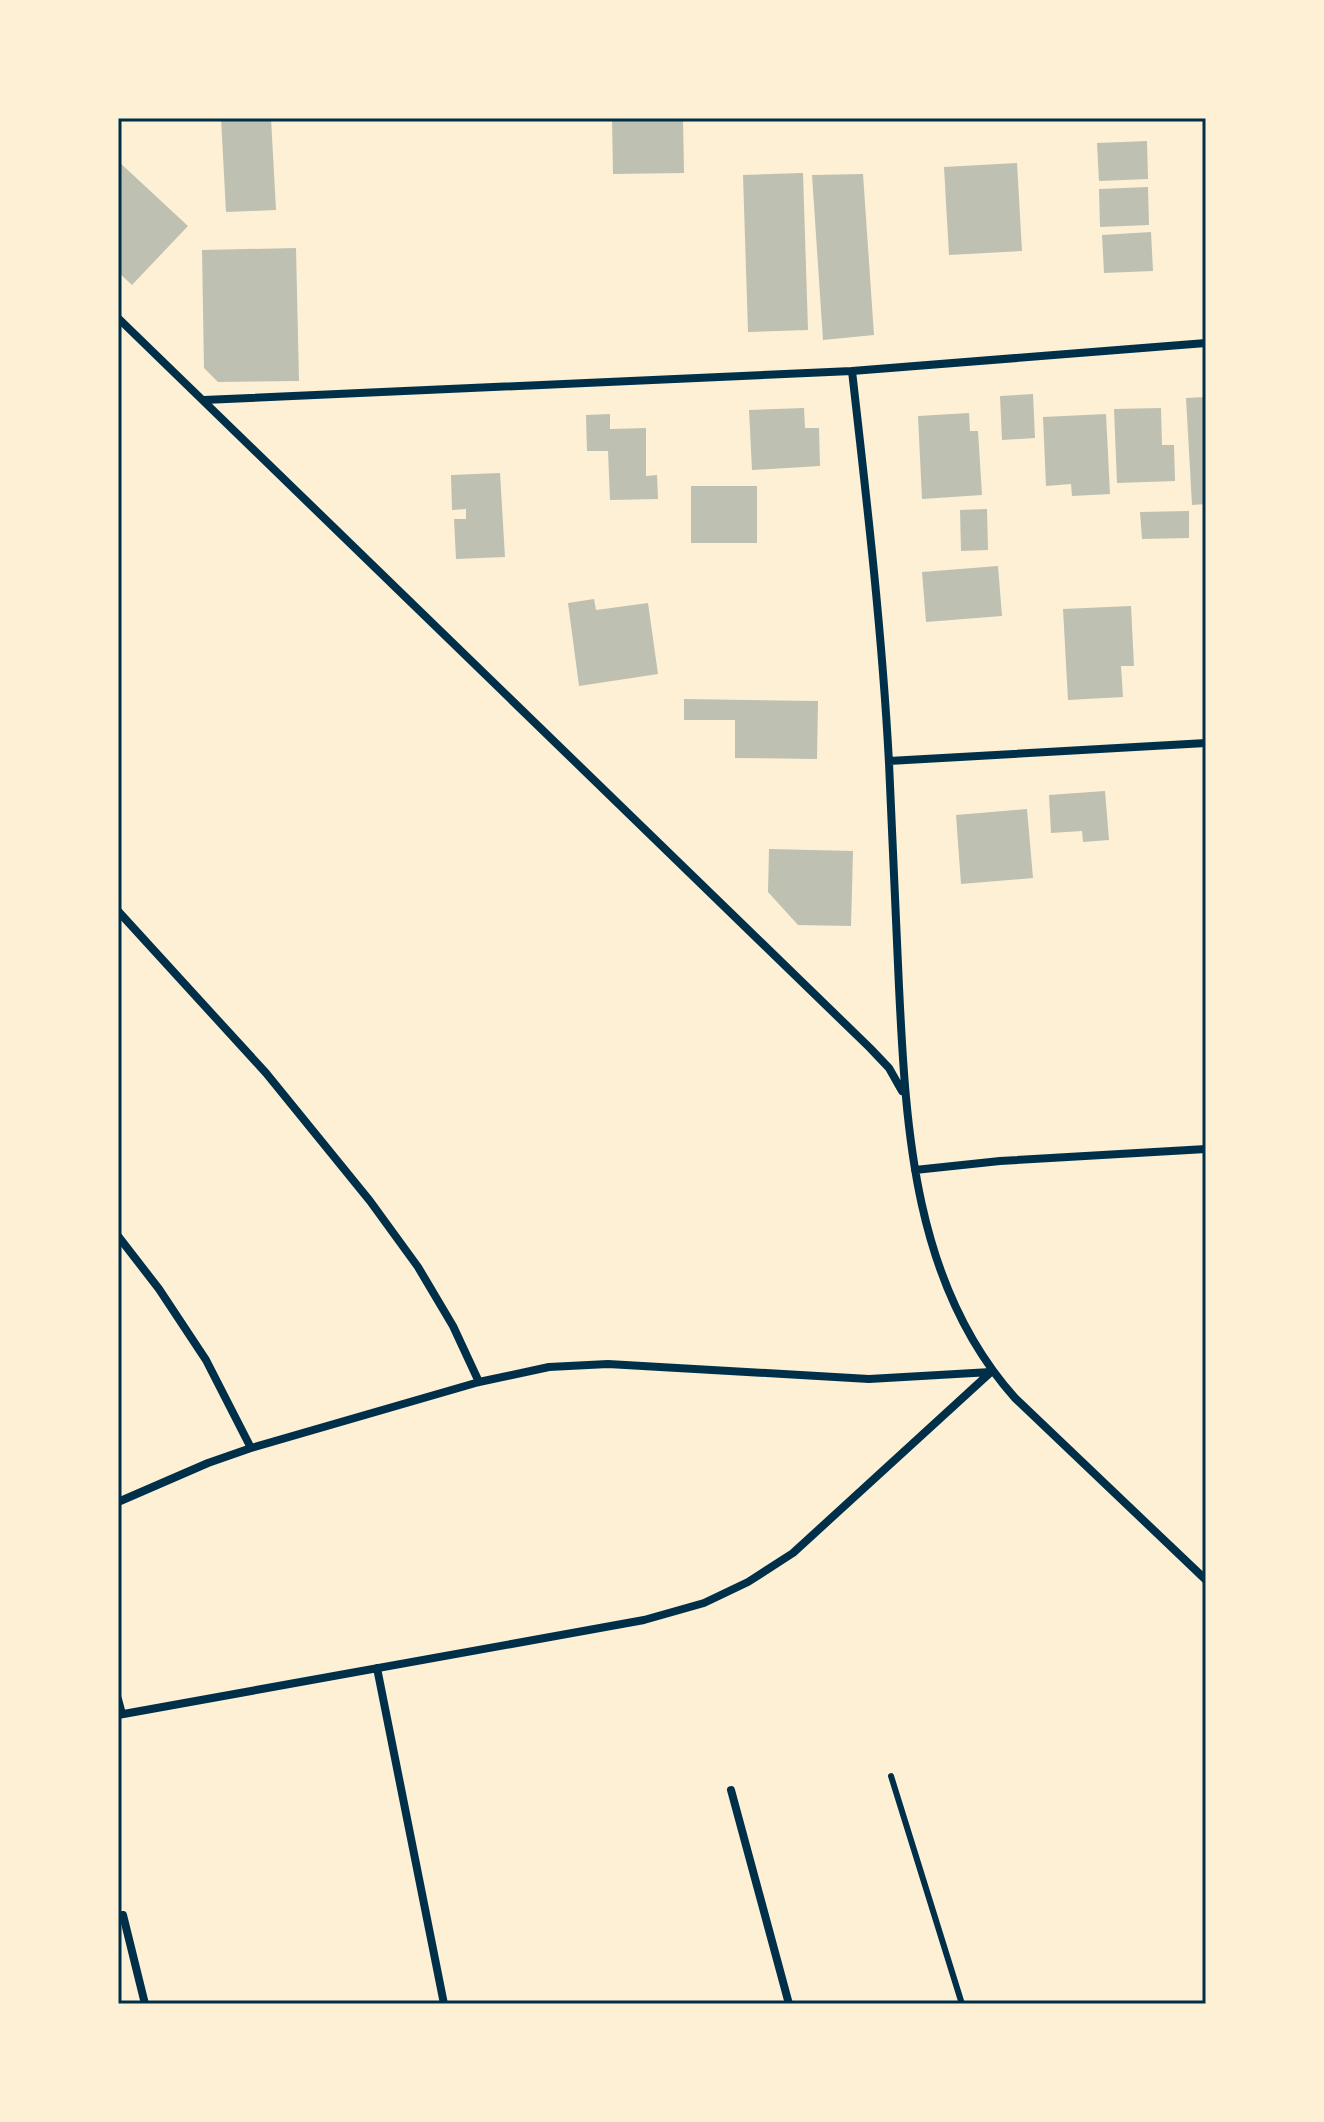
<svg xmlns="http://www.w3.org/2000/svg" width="1324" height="2122" font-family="'Source Serif 4',serif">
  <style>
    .building { fill: #bec0b2 }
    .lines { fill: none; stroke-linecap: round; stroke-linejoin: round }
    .service { stroke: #003049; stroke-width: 6 }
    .minor { stroke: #003049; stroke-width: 8 }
    .neatline { fill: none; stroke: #003049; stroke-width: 3 }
  </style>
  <rect width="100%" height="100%" fill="#fdf0d5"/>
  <path class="building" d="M 221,118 L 271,118 L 276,210 L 226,212 Z
    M 612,118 L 683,118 L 684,173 L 613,174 Z
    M 1147,141 L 1148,179 L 1099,181 L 1097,143 Z
    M 118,161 L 188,226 L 132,285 L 118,272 Z
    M 1017,163 L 1022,251 L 949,255 L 944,167 Z
    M 803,173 L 808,330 L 748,332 L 743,175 Z
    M 863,174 L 874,335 L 823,340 L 812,175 Z
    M 1148,187 L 1149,225 L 1100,227 L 1099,189 Z
    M 1151,232 L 1153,271 L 1104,273 L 1102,235 Z
    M 296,248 L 299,381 L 218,382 L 204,368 L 202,250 Z
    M 1033,394 L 1035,438 L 1002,440 L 1000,396 Z
    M 1206,397 L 1206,504 L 1192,505 L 1186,398 Z
    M 804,408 L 805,428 L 819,428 L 820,466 L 752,470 L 749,410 Z
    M 1161,408 L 1162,445 L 1174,445 L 1175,481 L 1117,483 L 1114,409 Z
    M 969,413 L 970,431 L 978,431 L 982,495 L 922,499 L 918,416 Z
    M 610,414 L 610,429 L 646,428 L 646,476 L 657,475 L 658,499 L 610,500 L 608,451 L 587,451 L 586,415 Z
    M 1106,414 L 1110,494 L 1072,496 L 1071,484 L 1046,486 L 1043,417 Z
    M 500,473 L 505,557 L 456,559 L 454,519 L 466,519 L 466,509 L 452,510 L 451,475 Z
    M 691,486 L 757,486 L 757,543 L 691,543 Z
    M 987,509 L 988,550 L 961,551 L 960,510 Z
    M 1189,511 L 1189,538 L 1142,539 L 1140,512 Z
    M 998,566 L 1002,616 L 926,622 L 922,572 Z
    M 594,599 L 596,610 L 648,603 L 658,674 L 579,686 L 568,603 Z
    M 1131,606 L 1134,666 L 1121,666 L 1123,697 L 1068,700 L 1063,609 Z
    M 684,699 L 818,701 L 817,759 L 735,758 L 735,720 L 684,720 Z
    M 1105,791 L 1109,840 L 1083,842 L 1082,831 L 1051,833 L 1049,795 Z
    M 1027,809 L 1033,878 L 961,884 L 956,815 Z
    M 769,849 L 853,851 L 851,926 L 798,925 L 768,892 Z"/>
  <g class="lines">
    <path class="service" d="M 891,1776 L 962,2004"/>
    <path class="minor" d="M 118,318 L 870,1048 L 889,1068 L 902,1091
      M 852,371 C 867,502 882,632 889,763 C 893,838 896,913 899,987 C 906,1131 914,1285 1015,1398 L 1206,1580
      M 204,400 L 852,371 L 1206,343
      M 889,761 L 1206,743
      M 118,911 L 266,1073 L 370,1201 L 418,1267 L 453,1326 L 479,1382
      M 915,1170 L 1000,1161 L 1206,1149
      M 118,1236 L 159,1289 L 206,1360 L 251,1448
      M 118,1502 L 208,1463 L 251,1448 L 479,1382 L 549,1367 L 608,1364 L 869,1379 L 991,1372
      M 377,1668 L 444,2004
      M 118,1699 L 122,1714
      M 118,1715 L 644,1620 L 704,1603 L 748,1582 L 793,1553 L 992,1371
      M 731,1790 L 789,2004
      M 123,1915 L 145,2004"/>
  </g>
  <rect width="1324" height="2122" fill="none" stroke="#fdf0d5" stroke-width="240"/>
  <rect x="120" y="120" width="1084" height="1882" class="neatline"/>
</svg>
